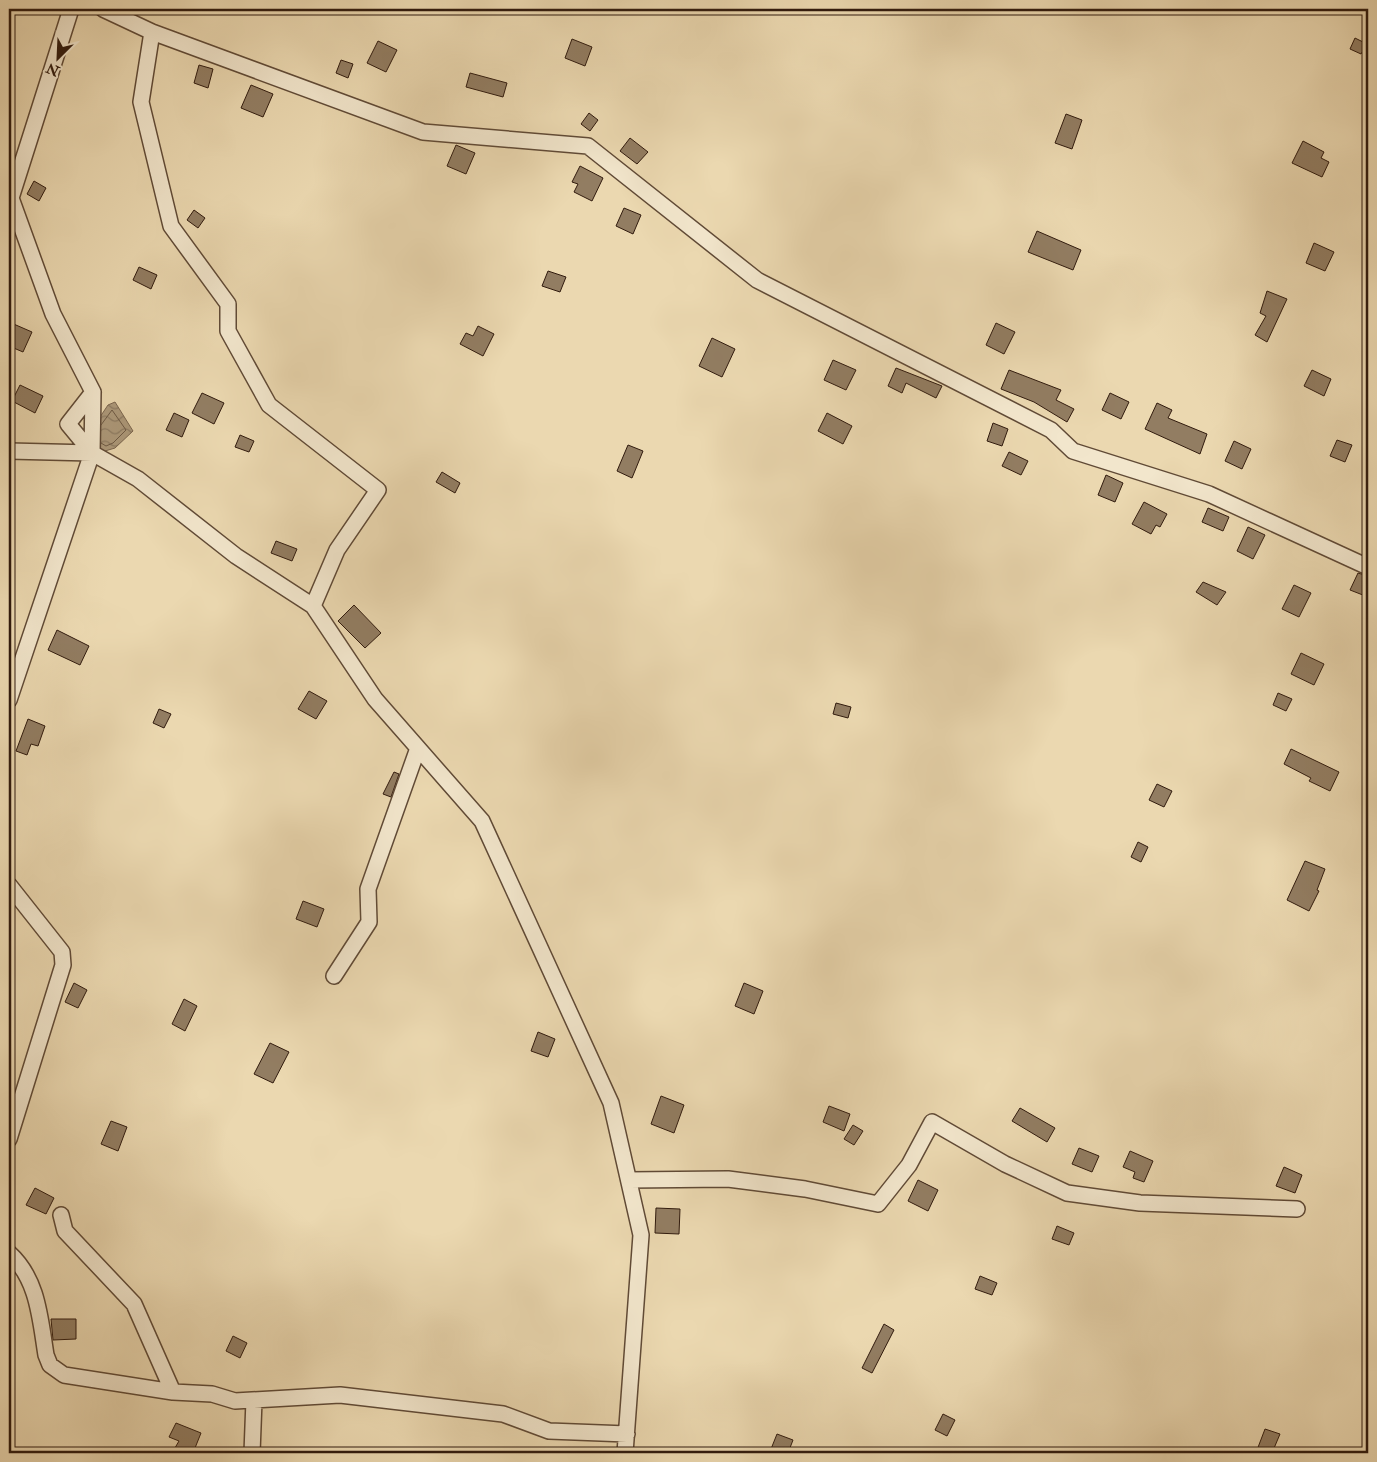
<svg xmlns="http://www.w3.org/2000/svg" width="1377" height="1462" font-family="'IM FELL Double Pica',serif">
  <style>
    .water { fill: url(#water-waves); stroke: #7b664e }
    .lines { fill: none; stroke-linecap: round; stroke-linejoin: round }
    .shore { stroke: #6e5a44; stroke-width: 1 }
    .building { fill: #927d62; stroke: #311b0e }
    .minor-casing { stroke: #604a36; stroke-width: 18 }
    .minor { stroke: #f2e6cc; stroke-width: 15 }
  </style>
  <defs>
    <pattern id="water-waves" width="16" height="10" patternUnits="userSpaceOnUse" patternTransform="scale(1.25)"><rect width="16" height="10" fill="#ac9879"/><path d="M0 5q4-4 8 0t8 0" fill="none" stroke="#8d7b62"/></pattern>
  </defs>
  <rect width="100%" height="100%" fill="#ebd8b0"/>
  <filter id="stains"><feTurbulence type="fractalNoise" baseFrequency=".004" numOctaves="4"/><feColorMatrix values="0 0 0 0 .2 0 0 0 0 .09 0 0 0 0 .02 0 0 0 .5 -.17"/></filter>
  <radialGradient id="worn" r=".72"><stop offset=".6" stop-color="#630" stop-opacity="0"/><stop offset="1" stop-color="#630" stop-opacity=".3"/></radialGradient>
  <path class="water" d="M 115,402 L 133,431 L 115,448 L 105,451 L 98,448 L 94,426 L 108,405 Z"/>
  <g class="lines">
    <path class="shore" d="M 101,443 L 106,446 L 113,443 L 126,430 L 112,410 L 101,425"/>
  </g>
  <path class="building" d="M 1355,38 L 1367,44 L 1361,54 L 1350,49 Z
    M 572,39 L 592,47 L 585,66 L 565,58 Z
    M 378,41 L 397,50 L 386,72 L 367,63 Z
    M 341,60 L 353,64 L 348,78 L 336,73 Z
    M 199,65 L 213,69 L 208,88 L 194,83 Z
    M 470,73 L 507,83 L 503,97 L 466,87 Z
    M 251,85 L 273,94 L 263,117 L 241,108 Z
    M 589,113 L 598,120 L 590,131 L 581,124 Z
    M 1066,114 L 1082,120 L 1072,149 L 1055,143 Z
    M 630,138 L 648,152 L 637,164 L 620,151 Z
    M 1303,141 L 1324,152 L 1321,158 L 1329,162 L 1322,177 L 1292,163 Z
    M 456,145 L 475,153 L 466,174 L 447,166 Z
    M 580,166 L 603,178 L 592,201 L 574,192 L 578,184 L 572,182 Z
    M 34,181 L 46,188 L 39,201 L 27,194 Z
    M 624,208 L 641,215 L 633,234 L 616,226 Z
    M 194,210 L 205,218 L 198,228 L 187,220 Z
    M 1037,231 L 1081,250 L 1073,270 L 1028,252 Z
    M 1314,243 L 1334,252 L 1325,271 L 1306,263 Z
    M 139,267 L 157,275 L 151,289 L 133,280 Z
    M 548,271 L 566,277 L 560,292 L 542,286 Z
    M 1267,291 L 1287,299 L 1267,342 L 1255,335 L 1266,316 L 1260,313 Z
    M 9,322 L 32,332 L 23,352 L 9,346 Z
    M 996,323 L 1015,332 L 1004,354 L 986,345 Z
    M 478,326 L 494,334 L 483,356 L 460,344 L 466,333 L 473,336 Z
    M 712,338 L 735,349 L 722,377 L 699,366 Z
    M 833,360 L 856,370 L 846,390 L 824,380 Z
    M 896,368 L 942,386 L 936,398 L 906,383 L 902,393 L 888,386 Z
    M 1009,370 L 1061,390 L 1056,400 L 1074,409 L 1067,422 L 1034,402 L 1001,389 Z
    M 1312,370 L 1331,379 L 1324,396 L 1304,386 Z
    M 20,385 L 43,396 L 35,413 L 12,401 Z
    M 202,393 L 224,403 L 214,424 L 192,413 Z
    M 1110,393 L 1129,402 L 1121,419 L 1102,410 Z
    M 1157,403 L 1172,410 L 1168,418 L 1207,434 L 1200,454 L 1145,429 Z
    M 174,413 L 189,420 L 182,437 L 166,430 Z
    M 827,413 L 852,426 L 843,444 L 818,431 Z
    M 993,423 L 1008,429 L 1002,446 L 987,441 Z
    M 240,435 L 254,441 L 249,452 L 235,447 Z
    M 1337,440 L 1352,445 L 1345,462 L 1330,456 Z
    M 1234,441 L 1251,449 L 1242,469 L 1225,461 Z
    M 628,445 L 643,451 L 632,478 L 617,471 Z
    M 1009,452 L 1028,461 L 1021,475 L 1002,466 Z
    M 442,472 L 460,483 L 455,493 L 436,482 Z
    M 1106,475 L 1123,483 L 1115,502 L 1098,495 Z
    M 1144,502 L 1167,514 L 1160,527 L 1156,525 L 1151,534 L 1132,524 Z
    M 1208,508 L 1229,517 L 1223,531 L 1202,522 Z
    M 1248,527 L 1265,535 L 1253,559 L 1237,551 Z
    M 276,541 L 297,549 L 292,561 L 271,553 Z
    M 1358,573 L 1368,576 L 1368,597 L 1350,590 Z
    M 1203,582 L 1226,592 L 1217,605 L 1196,592 Z
    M 1294,585 L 1311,593 L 1299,617 L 1282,609 Z
    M 354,605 L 381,633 L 365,648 L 338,621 Z
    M 57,630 L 89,646 L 80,665 L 48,650 Z
    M 1301,653 L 1324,664 L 1314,685 L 1291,674 Z
    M 309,691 L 327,701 L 316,719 L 298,709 Z
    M 1278,693 L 1292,699 L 1286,711 L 1273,705 Z
    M 836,703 L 851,707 L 848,718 L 833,714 Z
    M 159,709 L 171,714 L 164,728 L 153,723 Z
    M 28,719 L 45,726 L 38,746 L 31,744 L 27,755 L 16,751 Z
    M 1291,749 L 1339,772 L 1330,791 L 1309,781 L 1311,778 L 1284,764 Z
    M 394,772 L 399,774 L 391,797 L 383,794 Z
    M 1157,784 L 1172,791 L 1164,807 L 1149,800 Z
    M 1138,842 L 1148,847 L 1141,862 L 1131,857 Z
    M 1305,861 L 1325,869 L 1317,890 L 1319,891 L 1309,911 L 1287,900 Z
    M 303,901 L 324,909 L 317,927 L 296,919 Z
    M 74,983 L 87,990 L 78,1008 L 65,1002 Z
    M 744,983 L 763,991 L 754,1014 L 735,1006 Z
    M 184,999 L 197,1006 L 185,1031 L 172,1024 Z
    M 538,1032 L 555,1039 L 548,1057 L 531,1051 Z
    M 270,1043 L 289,1052 L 273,1083 L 254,1074 Z
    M 661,1096 L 684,1105 L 674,1133 L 651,1124 Z
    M 829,1106 L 850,1114 L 844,1131 L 823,1122 Z
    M 1020,1108 L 1055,1128 L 1047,1142 L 1012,1121 Z
    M 111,1121 L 127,1127 L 118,1151 L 101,1144 Z
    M 853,1125 L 863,1131 L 854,1145 L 844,1139 Z
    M 1079,1148 L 1099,1156 L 1092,1172 L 1072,1164 Z
    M 1130,1151 L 1153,1161 L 1144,1182 L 1133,1178 L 1135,1172 L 1123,1167 Z
    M 1284,1167 L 1302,1175 L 1295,1193 L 1276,1186 Z
    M 918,1180 L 938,1190 L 928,1211 L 908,1201 Z
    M 35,1188 L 54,1198 L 46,1214 L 26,1205 Z
    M 656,1208 L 680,1209 L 679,1234 L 655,1233 Z
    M 1057,1226 L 1074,1233 L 1069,1245 L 1052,1239 Z
    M 980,1276 L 997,1283 L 992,1295 L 975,1289 Z
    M 51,1319 L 76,1319 L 76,1339 L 53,1340 Z
    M 884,1324 L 894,1330 L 872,1373 L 862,1368 Z
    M 233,1336 L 247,1343 L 240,1358 L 226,1351 Z
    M 943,1414 L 955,1420 L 947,1436 L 935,1430 Z
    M 176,1423 L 201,1433 L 193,1453 L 172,1453 L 179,1441 L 169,1437 Z
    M 1265,1429 L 1280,1434 L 1272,1453 L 1257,1450 Z
    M 777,1434 L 793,1440 L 788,1453 L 771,1449 Z"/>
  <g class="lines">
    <g class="minor-casing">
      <path id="minor" d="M 103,9 L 152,32 L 423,132 L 588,146 L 757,280 L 1051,430 L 1073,451 L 1209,494 L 1368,567
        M 152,32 L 141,102 L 171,226 L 228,304 L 228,331 L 269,405 L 378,490 L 337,550 L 313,606 L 375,699 L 482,821 L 611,1103 L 641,1235 L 625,1453
        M 9,451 L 92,453 L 138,479 L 236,556 L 313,606
        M 92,453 L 93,392
        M 9,700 L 92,453 L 68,424 L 93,392 L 53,314 L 11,198 L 71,9
        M 9,885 L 62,952 L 63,965 L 9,1139
        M 334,976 L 369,922 L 368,889 L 418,748
        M 629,1180 L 728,1179 L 805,1189 L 878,1204 L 909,1165 L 932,1122 L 1005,1164 L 1067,1193 L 1140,1203 L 1297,1209
        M 61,1215 L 65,1231 L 134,1304 L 173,1392
        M 9,1253 C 38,1279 40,1318 46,1355 L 50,1365 L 64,1375 L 173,1392 L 212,1394 L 235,1401 L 340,1395 L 503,1414 L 549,1431 L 627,1434
        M 252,1453 L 254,1400"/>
    </g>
    <use href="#minor" class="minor"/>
  </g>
  <rect width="1377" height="1462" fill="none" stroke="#ebd8b0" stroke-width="30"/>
  <rect x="10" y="10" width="1357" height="1442" fill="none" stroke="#311b0e" stroke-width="2.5"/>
  <rect x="15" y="15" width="1347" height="1432" fill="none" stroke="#311b0e"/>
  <g transform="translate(58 58) rotate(204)" stroke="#f2e6cc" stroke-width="4" paint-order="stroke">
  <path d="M0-4L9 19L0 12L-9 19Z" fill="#311b0e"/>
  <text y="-8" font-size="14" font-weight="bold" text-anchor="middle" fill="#311b0e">N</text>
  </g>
  <rect width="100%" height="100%" filter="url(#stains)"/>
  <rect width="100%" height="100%" fill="url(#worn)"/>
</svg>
